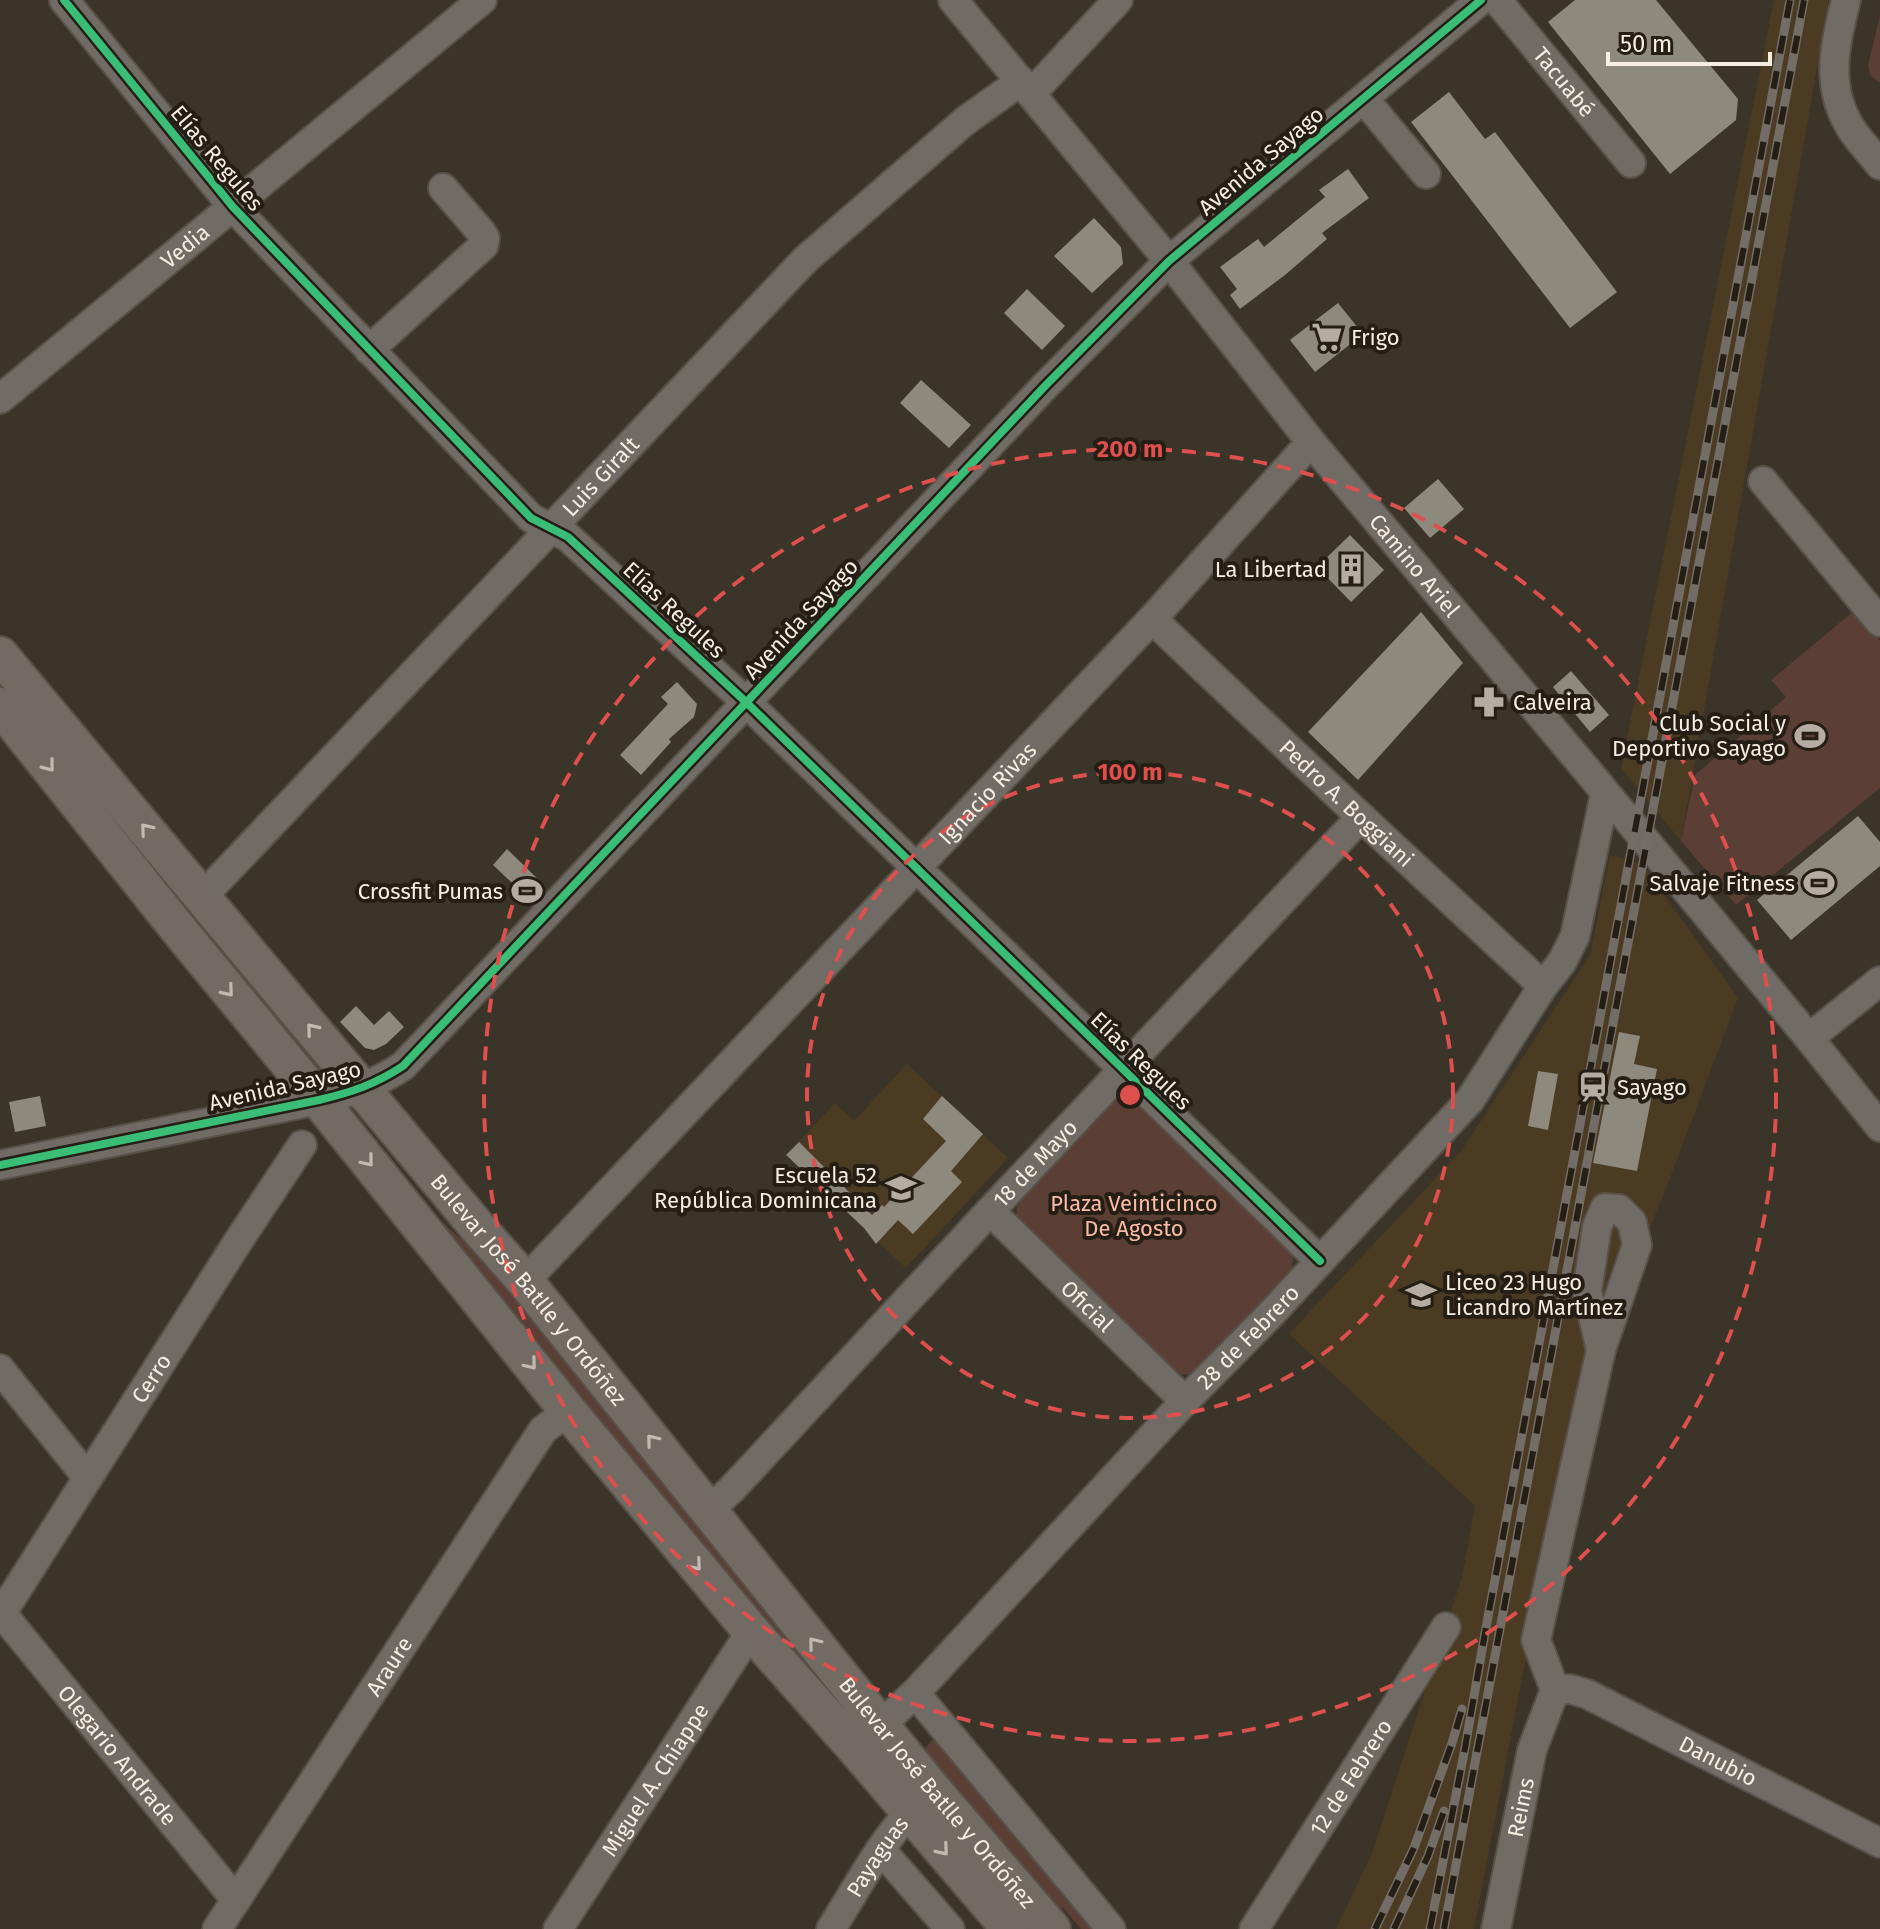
<svg xmlns="http://www.w3.org/2000/svg" width="1880" height="1929" font-family="'Fira Sans',sans-serif">
  <style>
    .built { fill: #4b3b22 }
    .green { fill: #5b3e34 }
    .building { fill: #8e897d }
    .lines { fill: none; stroke-linecap: round; stroke-linejoin: round }
    .minor-casing { stroke: #575148; stroke-width: 32 }
    .major-casing { stroke: #575148; stroke-width: 40 }
    .minor { stroke: #716b66; stroke-width: 28 }
    .major { stroke: #726b64; stroke-width: 36 }
    .rail-casing { stroke: #726e67; stroke-width: 9 }
    .rail { stroke: #241e15; stroke-width: 6; stroke-dasharray: 18; stroke-linecap: butt }
    .cycleway-casing { stroke: #241e15; stroke-width: 13 }
    .cycleway { stroke: #3abd76; stroke-width: 8 }
    .oneway { stroke: #c2bab0 }
    .ring { fill: none; stroke: #dd504d; stroke-width: 4; stroke-dasharray: 14 10 }
    .labels { text-anchor: middle; dominant-baseline: central; stroke-width: 8; stroke-linejoin: round; paint-order: stroke }
    .street-label { font-size: 22px; fill: #f7eee2; stroke: #241e15 }
    .poi-label { font-size: 22px; fill: #f7eee2; stroke: #241e15; text-anchor: end }
    .park-label { font-size: 22px; fill: #fbbba6; stroke: #241e15 }
    .centre { fill: #dd504d; stroke: #241e15; stroke-width: 4 }
    .ring-label { font-size: 24px; text-anchor: middle; font-weight: bold; fill: #dd504d; stroke: #241e15; stroke-width: 8; stroke-linejoin: round; paint-order: stroke }
  </style>
  <rect width="100%" height="100%" fill="#3b3429"/>
  <path class="built" d="M 1774,0 L 1829,0 L 1681,841 L 1621,768 Z
    M 1610,855 L 1642,864 L 1738,998 L 1672,1173 L 1570,1428 L 1474,1929 L 1336,1929 L 1372,1853 L 1462,1577 L 1475,1506 L 1289,1334 L 1461,1151 L 1590,955 Z
    M 907,1064 L 1008,1158 L 906,1268 L 786,1155 L 835,1103 L 854,1121 Z"/>
  <path class="green" d="M 1880,15 L 1880,83 L 1870,75 L 1868,66 Z
    M 1855,610 L 1880,641 L 1880,788 L 1736,905 L 1681,841 L 1695,775 L 1786,697 L 1771,680 Z
    M 1120,1097 L 1137,1099 L 1293,1252 L 1292,1269 L 1288,1276 L 1195,1372 C 1185,1376 1180,1375 1172,1370 L 1016,1220 L 1017,1207 L 1022,1199 L 1111,1101 Z
    M 369,1142 L 434,1215 L 494,1268 L 817,1668 L 764,1621 Z
    M 936,1736 L 1099,1929 L 1081,1929 L 1063,1908 L 1060,1909 L 924,1749 Z"/>
  <path class="building" d="M 1575,0 L 1656,0 L 1738,99 L 1736,120 L 1670,174 L 1548,22 Z
    M 1449,92 L 1485,139 L 1495,132 L 1617,292 L 1570,328 L 1411,122 Z
    M 1348,169 L 1369,198 L 1322,233 L 1327,239 L 1285,275 L 1240,309 L 1230,295 L 1237,289 L 1220,267 L 1258,239 L 1264,247 L 1325,197 L 1319,190 Z
    M 1094,218 L 1121,247 L 1123,264 L 1092,293 L 1054,256 Z
    M 1027,289 L 1065,326 L 1042,350 L 1004,313 Z
    M 1338,303 L 1363,334 L 1315,372 L 1290,340 Z
    M 921,380 L 971,425 L 949,448 L 900,403 Z
    M 1438,479 L 1464,509 L 1430,538 L 1404,508 Z
    M 1350,535 L 1384,570 L 1351,602 L 1317,567 Z
    M 1421,612 L 1463,663 L 1358,780 L 1308,732 Z
    M 1571,671 L 1609,715 L 1590,732 L 1553,687 Z
    M 677,682 L 697,704 L 694,717 L 669,739 L 671,742 L 641,775 L 620,755 L 668,704 L 661,697 Z
    M 1858,816 L 1880,842 L 1880,866 L 1791,940 L 1757,900 Z
    M 507,849 L 541,882 L 527,897 L 493,865 Z
    M 356,1006 L 374,1025 L 389,1011 L 404,1027 L 386,1044 L 374,1050 L 365,1048 L 340,1022 Z
    M 1619,1032 L 1640,1036 L 1634,1064 L 1657,1069 L 1637,1171 L 1593,1163 Z
    M 1538,1071 L 1558,1074 L 1548,1130 L 1528,1126 Z
    M 40,1096 L 46,1126 L 15,1132 L 9,1102 Z
    M 942,1096 L 983,1134 L 951,1171 L 962,1182 L 913,1234 L 898,1220 L 876,1244 L 864,1228 L 786,1155 L 799,1142 L 872,1215 L 882,1205 L 884,1207 L 946,1141 L 923,1119 Z"/>
  <g class="lines">
    <g class="minor-casing">
      <g id="minor">
        <path d="M 64,0 L 233,207 L 531,518 L 568,537 L 747,703 L 1320,1261"/>
        <path id="s1" d="M 953,0 L 1169,261 L 1311,442 L 1581,763 L 1809,1038 L 1880,1127"/>
        <path id="s2" d="M 1497,0 L 1631,163"/>
        <path d="M 1846,0 C 1835,45 1824,87 1852,130 C 1860,142 1871,153 1880,165"/>
        <path d="M 1031,94 L 1118,0"/>
        <path d="M 1364,99 L 1426,174"/>
        <path d="M 369,350 L 484,245 L 485,238 L 481,232 L 443,188"/>
        <path id="s3" d="M 0,399 L 482,0"/>
        <path d="M 1763,481 L 1880,622"/>
        <path id="s4" d="M 1152,619 L 1361,817 L 1543,986"/>
        <path id="s5" d="M 203,896 L 806,259 L 965,121 L 1021,81"/>
        <path d="M 1809,1038 L 1880,981"/>
        <path d="M 0,1165 L 319,1100 C 352,1092 374,1085 403,1066 L 1046,385 L 1169,261 L 1481,0"/>
        <path id="s6" d="M 990,1211 L 1185,1401"/>
        <path id="s7" d="M 525,1281 L 1152,619 L 1311,442"/>
        <path d="M 0,1369 L 87,1477"/>
        <path id="s8" d="M 709,1510 L 731,1490 L 990,1211 L 1361,817"/>
        <path id="s9" d="M 0,1611 L 236,1900"/>
        <path id="s10" d="M 2,1613 L 239,1240 L 302,1145"/>
        <path d="M 1555,1690 L 1536,1640 L 1601,1350 L 1637,1245 L 1632,1222 L 1619,1209 L 1605,1208 L 1597,1227 L 1587,1291 L 1601,1350"/>
        <path id="s11" d="M 1555,1690 L 1570,1689 L 1587,1694 L 1880,1843"/>
        <path d="M 915,1693 L 1111,1929"/>
        <path id="s12" d="M 868,1737 L 915,1693 L 1185,1401 L 1269,1316 L 1470,1100 L 1543,986 L 1562,962 L 1575,936 L 1605,794"/>
        <path d="M 881,1850 L 950,1929"/>
        <path id="s13" d="M 217,1929 L 543,1430 L 568,1411"/>
        <path id="s14" d="M 558,1929 L 751,1631"/>
        <path id="s15" d="M 831,1929 C 856,1890 888,1828 923,1800"/>
        <path id="s16" d="M 1254,1929 L 1446,1627"/>
        <path id="s17" d="M 1496,1929 L 1532,1750 L 1555,1690"/>
      </g>
    </g>
    <g class="major-casing">
      <g id="major">
        <path id="s18" d="M 0,655 L 479,1229 L 525,1281 L 881,1726 L 934,1791 L 1052,1929"/>
        <path d="M 0,706 L 179,930 L 319,1100 L 568,1411 L 751,1631 L 855,1748 L 1010,1929"/>
      </g>
    </g>
    <use href="#minor" class="minor"/>
    <use href="#major" class="major"/>
    <g class="rail-casing">
      <path id="rail" d="M 1375,1929 L 1414,1848 L 1452,1743 L 1462,1709
        M 1394,1929 L 1428,1856 L 1444,1811
        M 1430,1929 L 1465,1748 L 1485,1633 L 1790,0
        M 1444,1929 L 1804,0"/>
    </g>
    <use href="#rail" class="rail"/>
    <g class="cycleway-casing">
      <path id="cycleway" d="M 64,0 L 233,207 L 531,518 L 568,537 L 747,703 L 1320,1261
        M 0,1165 L 319,1100 C 352,1092 374,1085 403,1066 L 1046,385 L 1169,261 L 1481,0"/>
    </g>
    <use href="#cycleway" class="cycleway"/>
  </g>
  <defs><path id="oneway-chevron" d="M-2-3.5L2.5 0L-2 3.5" fill="none" stroke-width="1.6" stroke-linecap="round" stroke-linejoin="round" transform="scale(2)"/></defs>
  <g class="oneway">
    <use href="#oneway-chevron" transform="translate(49 766) rotate(52)"/>
    <use href="#oneway-chevron" transform="translate(146 829) rotate(-130)"/>
    <use href="#oneway-chevron" transform="translate(228 991) rotate(50)"/>
    <use href="#oneway-chevron" transform="translate(312 1029) rotate(-130)"/>
    <use href="#oneway-chevron" transform="translate(368 1161) rotate(51)"/>
    <use href="#oneway-chevron" transform="translate(531 1364) rotate(51)"/>
    <use href="#oneway-chevron" transform="translate(652 1440) rotate(-129)"/>
    <use href="#oneway-chevron" transform="translate(696 1565) rotate(50)"/>
    <use href="#oneway-chevron" transform="translate(814 1643) rotate(-129)"/>
    <use href="#oneway-chevron" transform="translate(943 1850) rotate(50)"/>
  </g>
  <g class="ring">
    <circle cx="1130" cy="1095" r="323"/>
    <circle cx="1130" cy="1095" r="646"/>
  </g>
  <defs>
    <g id="supermarket-bare" transform="scale(2.4)"><path d="M-6-5.5h2.5l.6 2H6L4.5 2H-2.5L-4.4-4H-6ZM-1.5 3.2a1.3 1.3 0 1 0 .1 0ZM3 3.2a1.3 1.3 0 1 0 .1 0Z" fill="#b5ada1" stroke="#241e15" stroke-width="2.5" paint-order="stroke"/></g>
    <g id="building-bare" transform="scale(2.4)"><path d="M-4-6H4V6H1V3H-1V6H-4ZM-2.5-4.3h1.7v1.8h-1.7ZM.8-4.3h1.7v1.8H.8ZM-2.5-1h1.7V.8h-1.7ZM.8-1h1.7V.8H.8Z" fill="#b5ada1" stroke="#241e15" stroke-width="2.5" paint-order="stroke"/></g>
    <g id="pharmacy-bare" transform="scale(2.4)"><path d="M-2-6h4v4h4v4h-4v4h-4v-4h-4v-4h4Z" fill="#b5ada1" stroke="#241e15" stroke-width="2.5" paint-order="stroke"/></g>
    <g id="stadium-bare" transform="scale(2.4)"><path d="M0-5a6.5 5 0 1 0 0 10a6.5 5 0 1 0 0-10ZM-3.5-1.8h7v3.6h-7Z" fill="#b5ada1" stroke="#241e15" stroke-width="2.5" paint-order="stroke"/></g>
    <g id="station-bare" transform="scale(2.4)"><path d="M-3-6H3Q5-6 5-4V2Q5 4 3 4L4.5 6H3L1.5 4h-3L-3 6H-4.5L-3 4Q-5 4-5 2V-4Q-5-6-3-6ZM-3.5-4v3h7v-3ZM-3.5 1v1.5H-2V1ZM2 1v1.5H3.5V1Z" fill="#b5ada1" stroke="#241e15" stroke-width="2.5" paint-order="stroke"/></g>
    <g id="school-bare" transform="scale(2.4)"><path d="M0-5L7-2L0 1L-7-2ZM-4 1L0 2.5L4 1V4Q0 6-4 4Z" fill="#b5ada1" stroke="#241e15" stroke-width="2.5" paint-order="stroke"/></g>
  </defs>
  <g fill-rule="evenodd">
    <use href="#supermarket-bare" x="1327" y="337"/>
    <use href="#building-bare" x="1351" y="569"/>
    <use href="#pharmacy-bare" x="1489" y="702"/>
    <use href="#stadium-bare" x="1810" y="736"/>
    <use href="#stadium-bare" x="1819" y="883"/>
    <use href="#stadium-bare" x="527" y="891"/>
    <use href="#station-bare" x="1593" y="1087"/>
    <use href="#school-bare" x="901" y="1188"/>
    <use href="#school-bare" x="1421" y="1295"/>
  </g>
  <g class="labels">
    <g class="street-label">
      <text stroke="none"><textPath href="#s2" startOffset="106">Tacuabé</textPath></text>
      <text transform="translate(217 158) rotate(50)">Elías Regules</text>
      <text transform="translate(1261 161) rotate(-40)">Avenida Sayago</text>
      <text stroke="none"><textPath href="#s3" startOffset="240">Vedia</textPath></text>
      <text stroke="none"><textPath href="#s5" startOffset="578">Luis Giralt</textPath></text>
      <text stroke="none"><textPath href="#s1" startOffset="730">Camino Ariel</textPath></text>
      <text transform="translate(674 610) rotate(43)">Elías Regules</text>
      <text transform="translate(801 619) rotate(-47)">Avenida Sayago</text>
      <text stroke="none"><textPath href="#s7" startOffset="672">Ignacio Rivas</textPath></text>
      <text stroke="none"><textPath href="#s4" startOffset="268">Pedro A. Boggiani</textPath></text>
      <text transform="translate(1141 1061) rotate(44)">Elías Regules</text>
      <text transform="translate(285 1086) rotate(-13)">Avenida Sayago</text>
      <text stroke="none"><textPath href="#s8" startOffset="476">18 de Mayo</textPath></text>
      <text stroke="none"><textPath href="#s18" startOffset="826">Bulevar José Batlle y Ordóñez</textPath></text>
      <text stroke="none"><textPath href="#s6" startOffset="136">Oficial</textPath></text>
      <text stroke="none"><textPath href="#s12" startOffset="552">28 de Febrero</textPath></text>
      <text stroke="none"><textPath href="#s10" startOffset="278">Cerro</textPath></text>
      <text stroke="none"><textPath href="#s13" startOffset="314">Araure</textPath></text>
      <text stroke="none"><textPath href="#s9" startOffset="186">Olegario Andrade</textPath></text>
      <text stroke="none"><textPath href="#s11" startOffset="180">Danubio</textPath></text>
      <text stroke="none"><textPath href="#s16" startOffset="180">12 de Febrero</textPath></text>
      <text stroke="none"><textPath href="#s14" startOffset="178">Miguel A. Chiappe</textPath></text>
      <text stroke="none"><textPath href="#s18" startOffset="1474">Bulevar José Batlle y Ordóñez</textPath></text>
      <text stroke="none"><textPath href="#s17" startOffset="124">Reims</textPath></text>
      <text stroke="none"><textPath href="#s15" startOffset="86">Payaguas</textPath></text>
    </g>
    <g class="poi-label">
      <text x="1351" y="337" text-anchor="start">Frigo</text>
      <text x="1327" y="569">La Libertad</text>
      <text x="1513" y="702" text-anchor="start">Calveira</text>
      <text x="1786" y="723">Club Social y<tspan x="1786" dy="25">Deportivo Sayago</tspan></text>
      <text x="1795" y="883">Salvaje Fitness</text>
      <text x="503" y="891">Crossfit Pumas</text>
      <text x="1617" y="1087" text-anchor="start">Sayago</text>
      <text x="877" y="1175">Escuela 52<tspan x="877" dy="25">República Dominicana</tspan></text>
      <text x="1445" y="1282" text-anchor="start">Liceo 23 Hugo<tspan x="1445" dy="25">Licandro Martínez</tspan></text>
    </g>
    <g class="park-label">
      <text x="1134" y="1203">Plaza Veinticinco<tspan x="1134" dy="25">De Agosto</tspan></text>
    </g>
  </g>
  <circle cx="1130" cy="1095" r="12" class="centre"/>
  <g class="ring-label">
    <text x="1130" y="457">200 m</text>
    <text x="1130" y="780">100 m</text>
  </g>
  <path d="M1608 52v12h162v-12" fill="none" stroke="#f7eee2" stroke-width="4"/>
  <text x="1620" y="52" font-size="24" fill="#f7eee2" stroke="#241e15" stroke-width="6" paint-order="stroke">50 m</text>
</svg>
